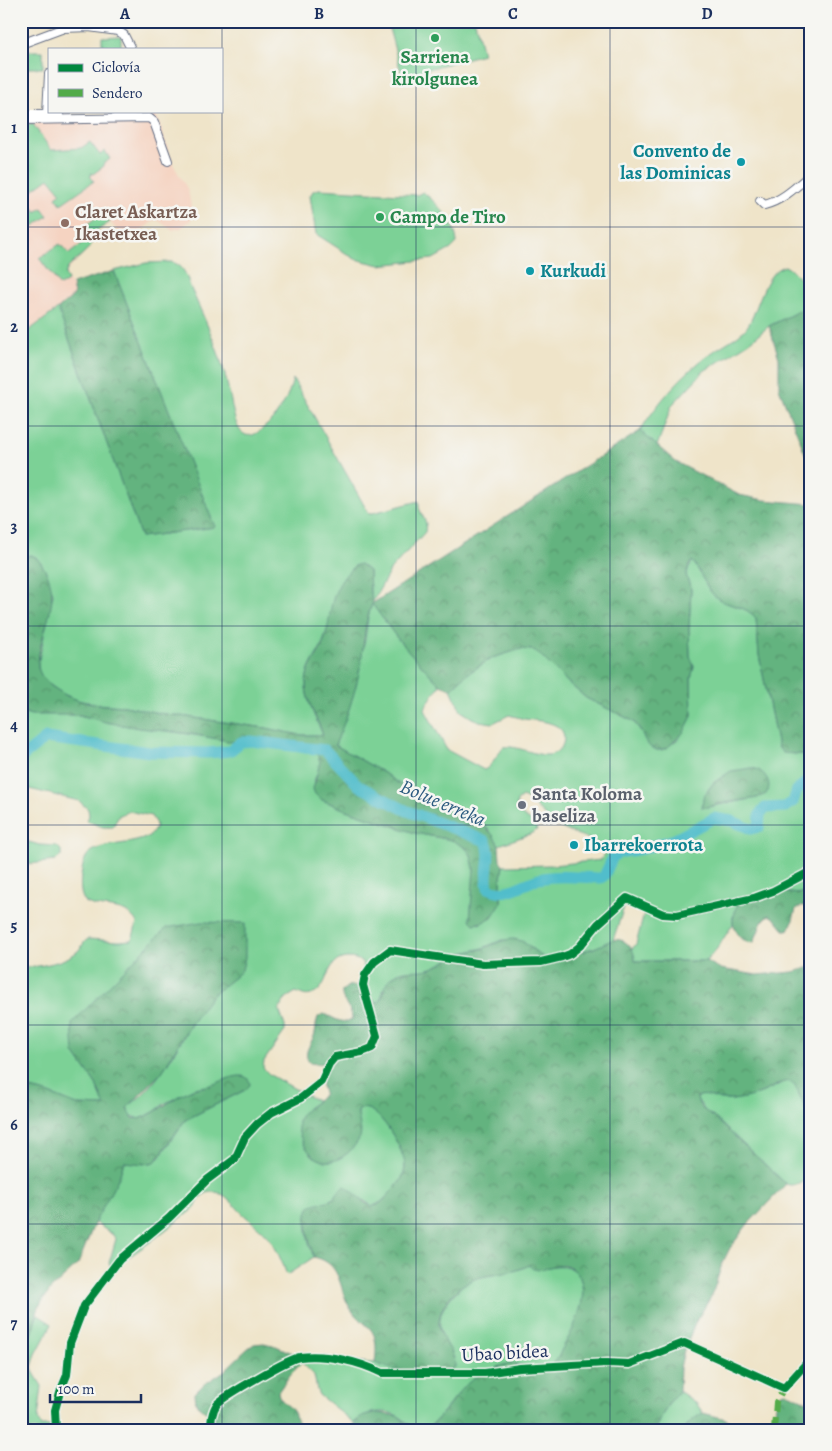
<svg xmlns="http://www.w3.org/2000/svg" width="832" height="1451" font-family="Alegreya,serif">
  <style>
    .built { fill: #f5d3c1 }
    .green { fill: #7bd196; stroke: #4b807a; fill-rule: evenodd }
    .forest { fill: url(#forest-crowns); stroke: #40716e }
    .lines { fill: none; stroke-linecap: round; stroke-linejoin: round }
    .river { stroke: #51bdcb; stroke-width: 11 }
    .minor-casing { stroke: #656e83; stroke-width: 10 }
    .minor { stroke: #fff; stroke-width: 8 }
    .quiet { stroke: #52ab49; stroke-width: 6; stroke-dasharray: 12 6; stroke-linecap: butt }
    .cycleway-casing { stroke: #f6f6f2; stroke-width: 11 }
    .cycleway { stroke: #00873e; stroke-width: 8 }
    .grid { fill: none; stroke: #1b2f5e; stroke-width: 1; stroke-opacity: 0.55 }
    .leisure-dot { fill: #2e9e5b; stroke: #f6f6f2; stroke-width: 2 }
    .culture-dot { fill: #0f9aa8; stroke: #f6f6f2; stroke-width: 2 }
    .education-dot { fill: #8d6e63; stroke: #f6f6f2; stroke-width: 2 }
    .worship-dot { fill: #6b7280; stroke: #f6f6f2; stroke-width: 2 }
    .labels { text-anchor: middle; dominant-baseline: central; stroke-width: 5; stroke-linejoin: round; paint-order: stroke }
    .leisure-label { font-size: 19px; font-weight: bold; fill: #27864d; stroke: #f6f6f2 }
    .culture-label { font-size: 19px; font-weight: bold; fill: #0d838f; stroke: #f6f6f2; text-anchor: start }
    .education-label { font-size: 19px; font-weight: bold; fill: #785e54; stroke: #f6f6f2; text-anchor: start }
    .worship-label { font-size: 19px; font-weight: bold; fill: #5b616d; stroke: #f6f6f2; text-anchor: start }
    .street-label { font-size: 19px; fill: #1b2f5e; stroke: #f6f6f2 }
    .water-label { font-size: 20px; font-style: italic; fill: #2b5a7f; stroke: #f6f6f2 }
    .neatline { fill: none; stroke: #1b2f5e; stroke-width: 2 }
    .grid-label { font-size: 16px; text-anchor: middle; font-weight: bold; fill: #1b2f5e }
  </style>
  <defs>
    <pattern id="forest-crowns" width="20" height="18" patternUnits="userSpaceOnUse" patternTransform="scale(1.25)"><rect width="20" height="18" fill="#64b37f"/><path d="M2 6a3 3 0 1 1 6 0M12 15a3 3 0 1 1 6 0" fill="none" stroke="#52926b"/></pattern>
  </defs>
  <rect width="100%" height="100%" fill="#f6f6f2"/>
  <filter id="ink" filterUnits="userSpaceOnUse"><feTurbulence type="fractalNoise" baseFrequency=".02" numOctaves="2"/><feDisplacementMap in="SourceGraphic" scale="10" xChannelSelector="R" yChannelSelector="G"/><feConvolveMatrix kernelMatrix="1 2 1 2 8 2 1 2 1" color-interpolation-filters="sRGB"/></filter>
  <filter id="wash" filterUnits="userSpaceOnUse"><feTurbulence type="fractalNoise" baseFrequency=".0096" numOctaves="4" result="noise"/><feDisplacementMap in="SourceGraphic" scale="20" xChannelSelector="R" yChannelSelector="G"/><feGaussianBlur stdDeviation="1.12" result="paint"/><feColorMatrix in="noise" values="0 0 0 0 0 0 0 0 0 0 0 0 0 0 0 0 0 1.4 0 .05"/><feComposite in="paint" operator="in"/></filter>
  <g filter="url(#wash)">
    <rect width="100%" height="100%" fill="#efe4c9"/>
    <path class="built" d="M 156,114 L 174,166 L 188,190 L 192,212 L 191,220 L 181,228 L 172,230 L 159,221 L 155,220 L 139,232 L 126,238 L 121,235 L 110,222 L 107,223 L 95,232 L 90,247 L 66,272 L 67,278 L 74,291 L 73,298 L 31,329 L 26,331 L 21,330 L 21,117 Z"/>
    <path class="green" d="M 387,21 L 475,21 L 483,54 L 402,76 Z
      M 121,36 L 121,49 L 102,49 L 102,37 Z
      M 21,51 L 43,51 L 43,68 L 21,68 Z
      M 33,124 L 51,150 L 81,148 L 90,142 L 100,155 L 105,151 L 110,159 L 103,164 L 104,166 L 93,174 L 91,173 L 92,175 L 90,176 L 94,181 L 61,204 L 56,197 L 61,193 L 49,178 L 24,196 L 36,212 L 42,208 L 48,216 L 21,235 L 21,125 Z
      M 319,189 L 417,195 L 423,192 C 438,204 456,223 457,243 L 451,249 L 433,259 L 380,265 L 355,259 L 316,234 L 310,196 L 313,191 Z
      M 103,210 L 110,222 L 95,232 L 90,247 L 68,268 L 65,274 L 68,281 L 60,286 L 39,258 L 60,244 L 69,254 L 92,236 L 85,226 L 98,216 Z
      M 171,262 C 186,265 187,280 192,291 C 207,324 222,356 229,392 C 232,402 234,429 244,434 C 252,439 261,430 267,425 C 280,414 289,395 293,379 L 369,514 L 419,501 L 419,508 L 426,523 L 425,532 L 391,569 L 372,603 L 397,638 L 440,685 L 427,704 L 425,710 L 447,750 L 484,770 L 489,767 L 503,747 C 518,745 535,756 549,755 C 555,754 561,749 563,744 C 570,721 538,721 524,719 C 519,718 514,716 509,715 L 493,723 L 479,721 L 472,718 L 461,711 L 451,689 L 467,674 L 492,658 L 521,649 L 532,650 L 540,655 L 565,680 L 586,698 L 633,721 L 656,750 L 662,750 L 673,743 L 680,737 L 692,716 L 691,678 L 694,667 L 690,656 L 689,629 L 691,589 L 686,575 L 692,561 C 702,572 705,589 717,598 C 731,608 744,604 756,618 L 759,655 L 778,747 L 783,753 L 811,755 L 811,887 C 802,894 796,895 786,892 L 737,909 L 733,916 L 733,924 L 716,950 L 706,961 L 635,961 L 632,949 L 636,944 L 644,914 C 638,908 633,904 624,907 L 613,940 C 592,951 567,955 544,958 L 522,941 L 502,940 L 483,948 L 459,954 L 433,968 L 424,971 L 398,973 L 389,979 L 383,990 L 381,1000 L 378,1003 L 372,1000 L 361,985 L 365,972 L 362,962 C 358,959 353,958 347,958 C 324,959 330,990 311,995 C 305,997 301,994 296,992 L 286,998 L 279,1010 L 285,1026 L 285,1031 L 264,1061 L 263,1068 L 270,1075 L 317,1101 L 307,1108 L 298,1130 L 303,1143 L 314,1157 L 342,1157 C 352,1150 362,1140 360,1127 C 359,1121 358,1116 358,1111 C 374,1096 406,1152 405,1166 C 405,1177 398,1185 391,1193 C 385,1199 380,1204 372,1206 L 363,1200 L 335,1197 L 330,1200 L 310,1207 C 303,1222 308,1243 314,1257 L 287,1275 C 282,1262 277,1249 269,1238 C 261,1229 252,1222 243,1214 C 235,1207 226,1192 214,1192 C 198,1192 200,1204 192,1210 C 164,1230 142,1251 111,1267 L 109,1263 L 116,1239 L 112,1234 L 94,1222 L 119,1177 L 124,1162 L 151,1163 L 159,1158 L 185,1120 L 245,1090 L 234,1077 L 213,1085 L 194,1088 L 164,1104 L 154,1112 L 140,1119 L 132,1116 L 127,1107 C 167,1081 182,1030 212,994 C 221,984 234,980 242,970 L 166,928 L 133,963 L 74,1053 L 96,1084 L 105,1106 L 77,1105 L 47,1093 L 21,1087 L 21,971 L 25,967 C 40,967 66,962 78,951 C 82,947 83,942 88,939 L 119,941 L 132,940 L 137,923 C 127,903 101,911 85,902 C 80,895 80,885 81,876 C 82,870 83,862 86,857 C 98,837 154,851 156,824 L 151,816 L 129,811 L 118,816 L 113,827 L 103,827 L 87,821 L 89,815 L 88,809 L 79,801 L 21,787 L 21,711 L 28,714 C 45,715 64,713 81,716 C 140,726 199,737 259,744 C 273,746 308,744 318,755 C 324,763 318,773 314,780 L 320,799 L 346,810 L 415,833 L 452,840 L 464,846 L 471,855 L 474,868 L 474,887 L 470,918 L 479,924 L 488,919 L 501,903 L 501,878 L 503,866 L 553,865 L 601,860 L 605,853 C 596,836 573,836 558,826 C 546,818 537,808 527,799 L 522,797 L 517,801 L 516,811 L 535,824 L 537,830 L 530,834 L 499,845 L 488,828 L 458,809 L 438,807 L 425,803 L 384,773 L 335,745 L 350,704 L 365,639 L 368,617 L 372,603 L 370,593 L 369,571 L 360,564 L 325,635 C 323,647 315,656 310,667 C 299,690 314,714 323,735 L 300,735 L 266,728 L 159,713 L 125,706 L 96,704 L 77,700 L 61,693 L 45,681 L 39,672 L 38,664 L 53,594 L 47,573 L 36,557 L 31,555 L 21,559 L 21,330 L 26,331 L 31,329 L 58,309 L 141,537 L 214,527 L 114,271 L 146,263 ZM 752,768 L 759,770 L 757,798 L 707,807 L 703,798 C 713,778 731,771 752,768 Z
      M 785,266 C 796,271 800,284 811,289 L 811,305 L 769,326 L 750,342 L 704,371 L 672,405 L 657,446 L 640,431 C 658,402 682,374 710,354 C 721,345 738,338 747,327 C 758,312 764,270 785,266 Z
      M 21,840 L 40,845 L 57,846 L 61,850 L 61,856 L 55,861 L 21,865 Z
      M 787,1081 L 791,1081 L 795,1086 L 811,1119 L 811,1174 C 803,1180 796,1188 786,1184 L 716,1119 L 705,1111 L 697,1099 L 699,1096 L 705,1095 L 721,1100 L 733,1100 L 761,1093 Z
      M 529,1265 L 538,1270 C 584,1254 589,1286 577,1322 C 574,1330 569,1338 564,1346 C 562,1351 559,1359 555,1362 C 551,1366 545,1368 541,1370 C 513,1363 499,1361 475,1380 C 470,1384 464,1387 460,1392 C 448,1405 439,1420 425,1430 C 409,1430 410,1422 398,1416 C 385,1409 364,1411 354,1423 L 319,1395 L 317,1390 L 314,1375 L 303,1364 L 306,1359 L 375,1363 L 394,1370 L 453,1357 C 439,1333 432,1318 453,1295 C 459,1288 465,1282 474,1279 C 492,1273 511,1275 529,1265 Z
      M 38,1315 L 52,1324 L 36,1354 L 32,1367 L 34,1373 L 42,1386 L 38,1419 L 41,1426 L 50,1426 L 53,1430 L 21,1430 L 21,1339 C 37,1336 31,1326 38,1315 Z
      M 679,1391 L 696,1403 L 703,1413 L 688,1424 L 684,1430 L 654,1430 L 669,1403 Z"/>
    <path class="forest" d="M 114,271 L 215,527 L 141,537 L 58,309 L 74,295 L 72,284 Z
      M 811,305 L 811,468 L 779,388 L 779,358 L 769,326 Z
      M 640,431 L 676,462 L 739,495 L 764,500 L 811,504 L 811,755 L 783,753 L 778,747 L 759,655 L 756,618 C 744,604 731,608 717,598 C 705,589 702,572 692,561 L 689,565 L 686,575 L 691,589 L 689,629 L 690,656 L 694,667 L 691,678 L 692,716 L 684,732 L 667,748 L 658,750 L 651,748 L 646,742 L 639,728 L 633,721 L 586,698 L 565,680 L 540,655 L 532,650 L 521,649 L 492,658 L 467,674 L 451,689 L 440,685 L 412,655 L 397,638 L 372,604 C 364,623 364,647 360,668 C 355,694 346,720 335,745 L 384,773 L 425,803 L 438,807 L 458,809 L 471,813 L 493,835 L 499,845 L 500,860 L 503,866 L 501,878 L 501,903 L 492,917 L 483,922 L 474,924 L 470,920 L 474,868 L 471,855 L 466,848 L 452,840 L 415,833 L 346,810 L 320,799 L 315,794 L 313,789 L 320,762 L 318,756 L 314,752 L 292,746 L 233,742 L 191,734 L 139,728 L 105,722 L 80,715 L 31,715 L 21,711 L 21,559 L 31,555 C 37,557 41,563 44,568 C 65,602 37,633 38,668 L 41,675 L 51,686 L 67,696 L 81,701 L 104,705 L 125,706 L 159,713 L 266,728 L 300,735 L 323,735 C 317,717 306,703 306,684 C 306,666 319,657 324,641 C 332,617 328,597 345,576 C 350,570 353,565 360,564 L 369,571 L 370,593 L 373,603 Z
      M 752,768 C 764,770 774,783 766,794 L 757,798 L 725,803 L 702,808 L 703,798 L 713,783 L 731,771 Z
      M 811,887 L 811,905 L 802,906 L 796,909 L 792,923 L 788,930 L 784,930 L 775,919 L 769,915 L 762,922 L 754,942 C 745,946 735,932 733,923 C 732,916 737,911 737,904 L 781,892 L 799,894 Z
      M 201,922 L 245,923 L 245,957 L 242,970 L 236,976 L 212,995 L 188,1028 L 162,1072 L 127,1108 L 133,1118 C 138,1119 140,1119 145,1117 C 160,1110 173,1098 188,1091 C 196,1087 206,1087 214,1084 C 223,1081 249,1067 250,1085 L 245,1090 L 185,1120 L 155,1162 L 144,1164 L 124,1162 L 119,1177 L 95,1222 L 78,1264 L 51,1289 L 39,1306 L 32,1334 L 29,1337 L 21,1339 L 21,1087 L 47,1093 L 77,1105 L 105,1106 L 96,1084 L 74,1053 L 72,1023 L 166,928 Z
      M 514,939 L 522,941 L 544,958 C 561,956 578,953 594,948 C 600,946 607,941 613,940 C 626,937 635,950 635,961 L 706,961 L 721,969 L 757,975 L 793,972 L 811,967 L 811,1119 L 795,1086 L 789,1081 C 781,1082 774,1087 767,1090 C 755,1096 741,1100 728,1100 C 718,1101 706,1092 697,1097 C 698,1108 708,1113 716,1119 L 786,1184 L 747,1225 L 730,1248 L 722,1264 L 712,1295 L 696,1321 L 684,1350 L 680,1368 L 679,1391 L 669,1403 L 654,1430 L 425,1430 C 453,1410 457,1381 492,1369 C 500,1366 507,1363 515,1364 C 524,1365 533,1368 541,1370 C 545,1368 552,1366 555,1362 C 558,1359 560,1353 562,1349 C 573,1331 595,1288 574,1270 C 559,1255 538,1279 529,1265 C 499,1281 476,1267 451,1296 C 444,1304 439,1313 439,1324 C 440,1340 457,1353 455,1367 L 447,1371 L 394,1370 L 375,1363 C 376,1354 377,1344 374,1335 C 370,1325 359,1321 353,1312 C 337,1292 345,1264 314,1257 C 310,1247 301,1212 312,1205 C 318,1202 325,1203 331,1200 C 337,1197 338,1189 344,1186 C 355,1190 362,1205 373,1206 C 380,1206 386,1197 391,1192 C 398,1185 405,1177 405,1166 C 406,1152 374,1096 358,1111 C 357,1119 363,1129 360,1137 C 358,1142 354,1146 351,1150 C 332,1169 312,1163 302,1140 C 299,1134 297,1128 298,1121 C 302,1107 318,1105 324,1093 L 321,1083 L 325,1066 L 324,1063 L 317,1064 L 310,1063 C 301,1053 312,1044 315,1033 C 316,1028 316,1022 318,1017 L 323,1014 C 333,1016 341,1026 352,1019 C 353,1008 340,1002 342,991 L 348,986 L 361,985 L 372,1000 L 378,1003 C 386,996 380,985 395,975 C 406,967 419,973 432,968 C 442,965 449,958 459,954 C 466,952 474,951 481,949 C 493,945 501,939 514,939 Z
      M 264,1343 L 276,1346 L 306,1359 L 290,1375 L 278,1392 C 279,1401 288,1404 293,1411 C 297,1417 296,1424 301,1430 L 216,1430 L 214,1419 L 196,1404 L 195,1393 L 203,1385 L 223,1372 L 247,1349 L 254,1344 Z
      M 786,1392 L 811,1403 L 811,1430 L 772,1430 L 776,1405 L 781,1393 Z
      M 379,1413 L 398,1416 L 415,1430 L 352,1430 C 356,1416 366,1413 379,1413 Z
      M 703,1413 L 726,1419 L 743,1430 L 684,1430 L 692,1420 Z"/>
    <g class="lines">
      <path class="river" d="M 21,758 L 46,738 L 150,752 L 208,753 L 230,751 L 241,742 L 251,741 L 325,750 L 359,786 L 405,810 L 486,841 C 493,856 484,872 488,888 C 507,898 521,884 539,879 C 558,874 581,878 601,878 L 604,876 L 613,857 L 617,853 L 642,849 L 675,839 L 714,818 L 732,821 L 751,829 L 759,827 L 760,814 L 765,808 L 785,807 L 793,802 L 797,790 L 811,778"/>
    </g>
  </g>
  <g filter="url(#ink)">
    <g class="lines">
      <g class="minor-casing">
        <path id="minor" d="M 21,44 L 64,28 L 89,27 L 118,31 L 124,35 L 131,49
          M 49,74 L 47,114 L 59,114
          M 21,114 L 47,114
          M 118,115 L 132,111
          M 21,120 L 149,118 L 154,122 L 168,161
          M 760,201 L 764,205 C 782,201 797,186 811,174
          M 56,1430 L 55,1410 L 60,1392 L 67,1375 L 70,1343 L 84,1306 L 119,1260 L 169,1218 L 207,1180 L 235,1159 L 245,1137 L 257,1124 L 271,1113 L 301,1098 L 321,1082 L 329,1064 L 335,1057 L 362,1052 L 372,1048 L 377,1036 L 363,985 L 365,975 L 374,962 L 390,950 L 483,964 L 541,962 L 562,957 L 570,954 L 580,946 L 598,924 L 627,898 L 663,914 L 677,915 L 754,898 L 773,891 L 811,871
          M 212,1430 C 210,1423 212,1411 217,1404 C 224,1396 290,1358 300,1357 C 326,1354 358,1361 382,1373 L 485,1373 L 520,1368 L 607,1363 L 629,1364 L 684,1343 L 784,1388 L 811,1358"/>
      </g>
      <use href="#minor" class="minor"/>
      <path class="quiet" d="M 774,1430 L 776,1402 L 784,1388"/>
      <g class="cycleway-casing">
        <path id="cycleway" d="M 56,1430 L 55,1410 L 60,1392 L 67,1375 L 70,1343 L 84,1306 L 119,1260 L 169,1218 L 207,1180 L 235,1159 L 245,1137 L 257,1124 L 271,1113 L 301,1098 L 321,1082 L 329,1064 L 335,1057 L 362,1052 L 372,1048 L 377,1036 L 363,985 L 365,975 L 374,962 L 390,950 L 483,964 L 541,962 L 562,957 L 570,954 L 580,946 L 598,924 L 627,898 L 663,914 L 677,915 L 754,898 L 773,891 L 811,871
          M 212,1430 C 210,1423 212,1411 217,1404 C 224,1396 290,1358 300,1357 C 326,1354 358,1361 382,1373 L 485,1373 L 520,1368 L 607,1363 L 629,1364 L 684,1343 L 784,1388 L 811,1358"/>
      </g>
      <use href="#cycleway" class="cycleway"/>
    </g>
  </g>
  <path class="grid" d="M 222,21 L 222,1430M 416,21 L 416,1430M 610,21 L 610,1430M 21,227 L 811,227M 21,426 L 811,426M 21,626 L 811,626M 21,825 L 811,825M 21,1025 L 811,1025M 21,1224 L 811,1224"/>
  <g class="leisure-dot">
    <circle cx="435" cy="38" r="5"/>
    <circle cx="380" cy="217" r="5"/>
  </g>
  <g class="culture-dot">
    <circle cx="741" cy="162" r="5"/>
    <circle cx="530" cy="271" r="5"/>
    <circle cx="574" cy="845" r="5"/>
  </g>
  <circle class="education-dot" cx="65" cy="223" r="5"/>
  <circle class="worship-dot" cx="522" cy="805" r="5"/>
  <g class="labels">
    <g class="leisure-label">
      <text x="435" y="57">Sarriena<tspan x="435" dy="22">kirolgunea</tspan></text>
      <text x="390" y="217" text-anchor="start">Campo de Tiro</text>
    </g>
    <g class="culture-label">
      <text x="731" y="151" text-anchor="end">Convento de<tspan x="731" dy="22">las Dominicas</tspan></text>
      <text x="540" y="271">Kurkudi</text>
      <text x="584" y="845">Ibarrekoerrota</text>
    </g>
    <g class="education-label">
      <text x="75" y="212">Claret Askartza<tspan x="75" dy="22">Ikastetxea</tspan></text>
    </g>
    <g class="worship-label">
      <text x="532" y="794">Santa Koloma<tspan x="532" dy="22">baseliza</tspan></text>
    </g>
    <g class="street-label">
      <text transform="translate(505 1353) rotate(-3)">Ubao bidea</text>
    </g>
    <g class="water-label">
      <text transform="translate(443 803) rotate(23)">Bolue erreka</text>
    </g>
  </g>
  <rect width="832" height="1451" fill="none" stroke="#f6f6f2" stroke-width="55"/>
  <rect x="48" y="48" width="175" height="65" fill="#f6f6f2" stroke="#9ea6b7"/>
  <rect x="58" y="64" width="25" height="8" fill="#00873e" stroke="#9ea6b7"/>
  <text x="92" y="72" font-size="15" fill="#1b2f5e">Ciclovía</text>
  <rect x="58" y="89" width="25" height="8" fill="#52ab49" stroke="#9ea6b7"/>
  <text x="92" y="98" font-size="15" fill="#1b2f5e">Sendero</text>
  <path d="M50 1394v8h91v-8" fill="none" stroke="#1b2f5e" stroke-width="2.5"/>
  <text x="58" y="1394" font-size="15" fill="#1b2f5e" stroke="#f6f6f2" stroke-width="4" paint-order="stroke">100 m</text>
  <rect x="28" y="28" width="776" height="1396" class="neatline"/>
  <g class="grid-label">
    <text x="125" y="19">A</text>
    <text x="319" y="19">B</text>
    <text x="513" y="19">C</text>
    <text x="707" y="19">D</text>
    <text x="14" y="133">1</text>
    <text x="14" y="332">2</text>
    <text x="14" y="532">3</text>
    <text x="14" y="731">4</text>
    <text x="14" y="931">5</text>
    <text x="14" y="1130">6</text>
    <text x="14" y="1329">7</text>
  </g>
</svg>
